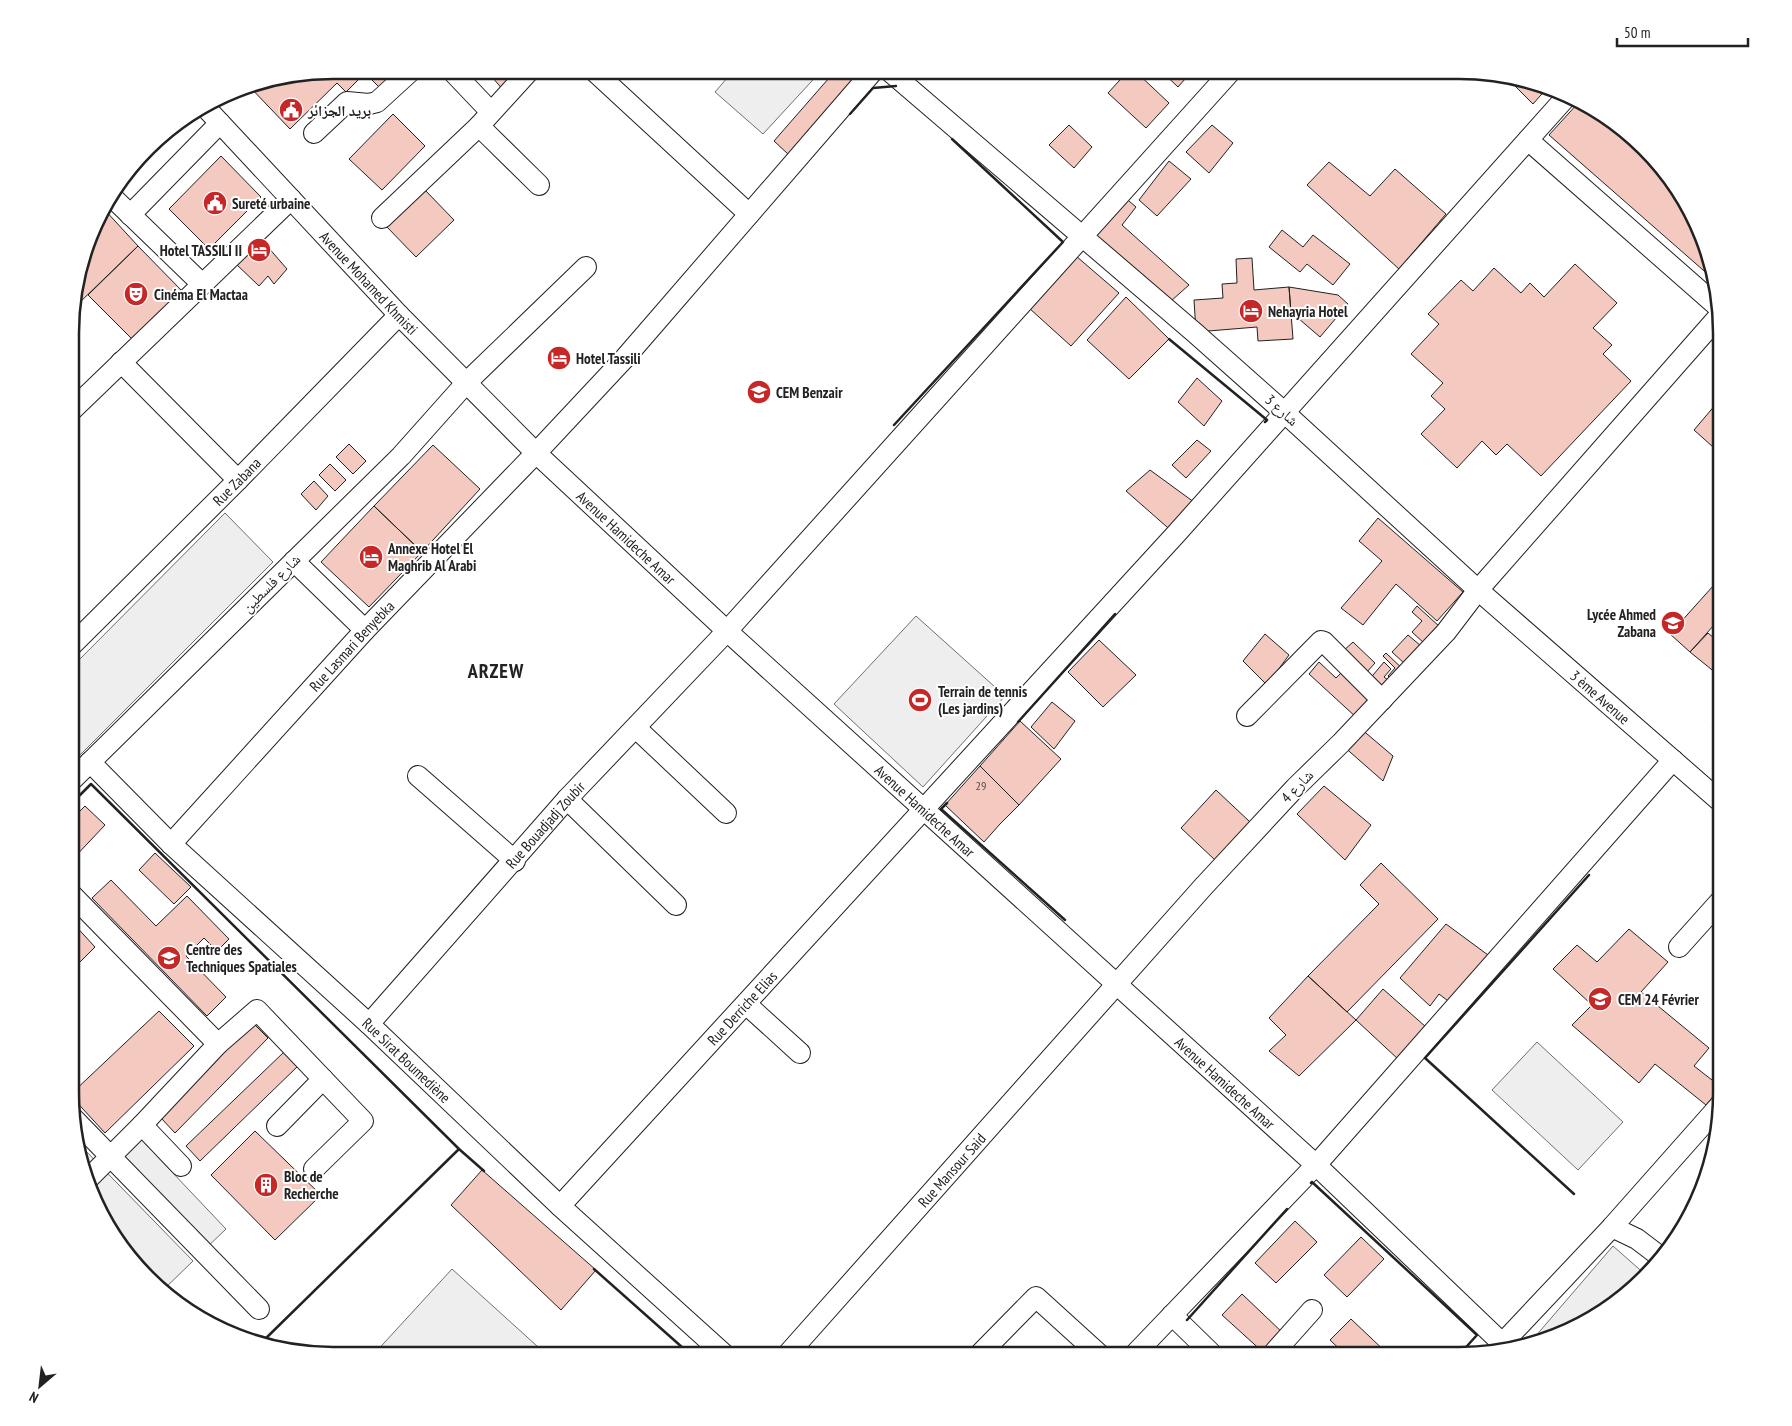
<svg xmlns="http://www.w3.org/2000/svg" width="1792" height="1426" font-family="'PT Sans Narrow','Noto Naskh Arabic',sans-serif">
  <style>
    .green { fill: #eee; stroke: #6f6f6f }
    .building { fill: #f3c9c0; stroke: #222 }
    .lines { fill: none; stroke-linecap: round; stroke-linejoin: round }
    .minor-casing { stroke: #222; stroke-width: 22 }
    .minor { stroke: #fff; stroke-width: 20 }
    .wall { stroke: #222; stroke-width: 2.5 }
    .labels { text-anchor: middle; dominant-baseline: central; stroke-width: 4; stroke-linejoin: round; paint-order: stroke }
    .number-label { font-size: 12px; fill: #564c4a }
    .poi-label { font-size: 15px; font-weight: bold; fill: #222; stroke: #fff; text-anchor: start }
    .street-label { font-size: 15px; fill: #222; stroke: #fff }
    .district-label { font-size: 20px; font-weight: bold; letter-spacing: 1px; fill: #222; stroke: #fff }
    .rim { fill: none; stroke: #222; stroke-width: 2.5 }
  </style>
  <rect width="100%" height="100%" fill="#fff"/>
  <path class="green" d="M 734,70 L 822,70 L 763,134 L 715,92 Z
    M 225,513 L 273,562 L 71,764 L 72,667 Z
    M 916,616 L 1005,696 L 923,787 L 834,704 Z
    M 1537,1042 L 1623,1122 L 1578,1170 L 1492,1090 Z
    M 135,1133 L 226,1229 L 202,1252 L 112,1156 Z
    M 80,1145 L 193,1261 L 161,1292 L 97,1210 Z
    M 1613,1246 L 1647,1276 L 1606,1312 L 1560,1336 L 1537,1341 L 1534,1338 Z
    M 452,1269 L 548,1356 L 373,1355 Z"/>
  <path class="building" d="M 332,70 L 403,70 L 382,90 L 365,73 L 346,92 L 337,83 L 290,129 L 247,84 Z
    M 486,70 L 523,70 L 504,91 Z
    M 836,70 L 861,70 L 789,155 L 774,141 Z
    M 1129,70 L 1134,70 L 1169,103 L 1146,128 L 1108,93 Z
    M 1160,70 L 1193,70 L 1178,87 Z
    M 1507,78 L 1548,87 L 1533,104 Z
    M 1579,102 L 1633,135 L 1678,186 L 1702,232 L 1711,277 L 1549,135 Z
    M 393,114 L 425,146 L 382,190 L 349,159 Z
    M 1069,125 L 1092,147 L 1074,168 L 1049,145 Z
    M 1212,125 L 1233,143 L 1209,173 L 1186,152 Z
    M 221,156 L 261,197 L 209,249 L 169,209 Z
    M 1169,161 L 1191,179 L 1157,216 L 1139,200 Z
    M 1329,162 L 1370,196 L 1395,169 L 1446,214 L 1399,269 L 1307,185 Z
    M 424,189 L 454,220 L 416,257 L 386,226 Z
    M 1122,195 L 1136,207 L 1122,225 L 1189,285 L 1171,301 L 1089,231 Z
    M 103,208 L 138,246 L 76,306 L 72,302 L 72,298 Z
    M 1282,230 L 1303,247 L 1313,235 L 1350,264 L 1333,285 L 1307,264 L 1300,272 L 1269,247 Z
    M 260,238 L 287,269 L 274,284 L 268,276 L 259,286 L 235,263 Z
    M 138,246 L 184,293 L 135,342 L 88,295 Z
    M 1076,256 L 1119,293 L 1071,346 L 1029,308 Z
    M 1252,258 L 1254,290 L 1289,287 L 1293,339 L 1258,341 L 1257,327 L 1196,332 L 1194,300 L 1223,298 L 1222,284 L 1237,283 L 1236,259 Z
    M 1575,264 L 1617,303 L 1593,328 L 1612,345 L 1603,354 L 1631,381 L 1541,476 L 1507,444 L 1496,455 L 1482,441 L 1457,468 L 1421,434 L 1445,409 L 1431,396 L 1443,383 L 1411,354 L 1439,324 L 1428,314 L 1461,280 L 1473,291 L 1494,268 L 1521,293 L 1530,283 L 1544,297 Z
    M 1289,287 L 1338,295 L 1348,304 L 1320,337 L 1291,312 Z
    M 1126,297 L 1169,339 L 1129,379 L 1087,340 Z
    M 1197,378 L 1222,401 L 1204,426 L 1178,402 Z
    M 1722,397 L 1722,455 L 1694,430 Z
    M 1197,440 L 1211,451 L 1186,478 L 1172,465 Z
    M 349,444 L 366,461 L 353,474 L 336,457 Z
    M 433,445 L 480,489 L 422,552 L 374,506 Z
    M 330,464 L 346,480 L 335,491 L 319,475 Z
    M 1150,470 L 1198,505 L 1175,534 L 1126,491 Z
    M 314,481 L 328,496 L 316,510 L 301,494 Z
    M 374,506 L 422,552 L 369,607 L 321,562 Z
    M 1378,518 L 1463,592 L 1437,621 L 1396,584 L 1363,625 L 1341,608 L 1382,561 L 1359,541 Z
    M 1722,576 L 1722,616 L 1690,652 L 1670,634 Z
    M 1417,606 L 1440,627 L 1425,644 L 1412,632 L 1422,621 L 1412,612 Z
    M 1708,633 L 1722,645 L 1722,678 L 1690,652 Z
    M 1265,634 L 1289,655 L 1267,685 L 1243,661 Z
    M 1408,635 L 1421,646 L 1405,664 L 1392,652 Z
    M 1099,640 L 1136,675 L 1103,707 L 1068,672 Z
    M 1353,642 L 1375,663 L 1365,674 L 1342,652 Z
    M 1386,653 L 1407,673 L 1396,684 L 1388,676 L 1395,668 L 1383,656 Z
    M 1319,662 L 1336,678 L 1343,671 L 1375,700 L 1357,718 L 1309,674 Z
    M 1384,662 L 1391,669 L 1384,677 L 1393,684 L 1383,694 L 1368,681 Z
    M 1052,702 L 1075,721 L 1054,749 L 1031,727 Z
    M 1722,716 L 1722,736 L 1712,728 Z
    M 1020,721 L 1061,759 L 1019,805 L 980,766 Z
    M 1360,728 L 1393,756 L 1383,781 L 1342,745 Z
    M 980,766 L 1019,805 L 1000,824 L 984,842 L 945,805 Z
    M 1324,786 L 1371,825 L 1345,860 L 1297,814 Z
    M 1216,790 L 1250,822 L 1215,860 L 1181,828 Z
    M 85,806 L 105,825 L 71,861 L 71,820 Z
    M 155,853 L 191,887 L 174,904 L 139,870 Z
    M 1381,863 L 1438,919 L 1347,1012 L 1308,976 L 1379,904 L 1360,885 Z
    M 111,880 L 156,926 L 187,896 L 229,939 L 217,951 L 204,938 L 186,956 L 226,997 L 207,1016 L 92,898 Z
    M 71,921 L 95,947 L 71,971 Z
    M 1446,924 L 1488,955 L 1448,1001 L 1439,994 L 1430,1006 L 1400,978 Z
    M 1629,929 L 1668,962 L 1641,992 L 1709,1048 L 1694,1066 L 1721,1087 L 1706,1105 L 1655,1064 L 1639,1083 L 1572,1025 L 1592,1005 L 1553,969 L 1577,945 L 1597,962 Z
    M 1308,976 L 1356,1020 L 1299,1076 L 1269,1051 L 1286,1035 L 1269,1018 Z
    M 1383,989 L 1426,1027 L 1399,1060 L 1356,1020 Z
    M 159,1011 L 194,1046 L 105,1133 L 71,1096 L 71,1094 Z
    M 253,1023 L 268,1038 L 175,1133 L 161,1118 Z
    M 284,1052 L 298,1066 L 200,1161 L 186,1146 Z
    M 255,1131 L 321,1195 L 275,1240 L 211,1175 Z
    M 482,1170 L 596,1270 L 561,1310 L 451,1205 Z
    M 1295,1221 L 1317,1242 L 1276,1283 L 1255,1263 Z
    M 1361,1237 L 1384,1259 L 1347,1297 L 1324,1275 Z
    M 1242,1294 L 1284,1334 L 1265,1354 L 1222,1315 Z
    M 1351,1319 L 1390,1356 L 1347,1356 L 1330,1340 Z"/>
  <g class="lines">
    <g class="minor-casing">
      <g id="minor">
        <path d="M 451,70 L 491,112"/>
        <path d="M 593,70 L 749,214"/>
        <path id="s1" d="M 888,70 L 1195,333 L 1285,413 L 1478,590 L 1722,803"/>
        <path id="s2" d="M 206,108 L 399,315 L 536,453 L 727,631 L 1316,1165 L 1506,1347"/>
        <path d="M 479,126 L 539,185"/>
        <path d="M 314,133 L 347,102 L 369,104 L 377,102 L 412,70"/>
        <path d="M 1528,140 L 1717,306"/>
        <path d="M 110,195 L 202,284"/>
        <path d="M 130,215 L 220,123"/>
        <path d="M 382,218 L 479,126 L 530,70"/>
        <path d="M 121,362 L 238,480"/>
        <path d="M 72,410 L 291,199"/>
        <path d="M 294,561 L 365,630"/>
        <path id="s3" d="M 72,645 L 238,480 L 399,315"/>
        <path d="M 1247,716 L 1321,641 L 1324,642 L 1382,700"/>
        <path d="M 636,728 L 726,813"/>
        <path id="s4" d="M 90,762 L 171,844 L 369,1024 L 560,1206 L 726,1356"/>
        <path d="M 418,776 L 515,861"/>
        <path d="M 71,781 L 401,456 L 467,382 L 586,267"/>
        <path d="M 567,799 L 676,905"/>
        <path id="s5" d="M 171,844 L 365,630 L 536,453 L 624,359 L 874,70"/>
        <path d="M 71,894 L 218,1044"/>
        <path d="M 1679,947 L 1722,899"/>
        <path d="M 746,1004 L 800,1053"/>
        <path id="s6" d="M 369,1024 L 567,799 L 727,631 L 1232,70"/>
        <path d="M 72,1117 L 259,1309"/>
        <path d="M 142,1125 L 181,1166"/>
        <path d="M 277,1126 L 323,1079"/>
        <path d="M 89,1178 L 142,1125 L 218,1044 L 257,1010 L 363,1121 L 314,1169"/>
        <path id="s7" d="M 560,1206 L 1176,534 L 1568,95"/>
        <path d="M 1612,1227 L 1637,1239 L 1662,1258"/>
        <path d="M 1172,1315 L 1214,1356"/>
        <path d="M 1498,1348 L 1612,1227 L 1721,1104"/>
        <path id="s8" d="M 786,1356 L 1203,887 L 1295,788 L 1341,743 L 1446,632 L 1478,590 L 1719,316"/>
        <path d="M 978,1356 L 1036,1297 L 1101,1356"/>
        <path d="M 1133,1356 L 1316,1165 L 1673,760"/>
        <path d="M 1271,1356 L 1312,1310"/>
      </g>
    </g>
    <use href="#minor" class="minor"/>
    <path class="wall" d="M 850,114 L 873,88 L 896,86
      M 1169,339 L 1267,420 L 1265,422
      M 894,425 L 1063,242 L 952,139
      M 1018,722 L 1115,614
      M 947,803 L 941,809 L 1065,920
      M 71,804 L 91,784 L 459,1149 L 261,1343
      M 457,1151 L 459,1149 L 484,1171
      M 1311,1183 L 1312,1182 L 1477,1335 L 1458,1356
      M 1574,1194 L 1425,1058 L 1589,875
      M 594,1269 L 692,1356
      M 1187,1320 L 1287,1209"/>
  </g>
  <defs>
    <g id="civic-disc" transform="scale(1.25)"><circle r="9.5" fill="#c62828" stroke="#fff"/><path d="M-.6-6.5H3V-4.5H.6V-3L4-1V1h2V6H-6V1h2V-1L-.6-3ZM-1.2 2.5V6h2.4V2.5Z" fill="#fff"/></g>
    <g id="hotel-disc" transform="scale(1.25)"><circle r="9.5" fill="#c62828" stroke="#fff"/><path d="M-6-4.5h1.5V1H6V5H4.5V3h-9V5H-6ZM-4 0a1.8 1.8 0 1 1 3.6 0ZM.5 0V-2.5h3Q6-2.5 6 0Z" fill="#fff"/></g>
    <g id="theatre-disc" transform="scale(1.25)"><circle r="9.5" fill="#c62828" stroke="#fff"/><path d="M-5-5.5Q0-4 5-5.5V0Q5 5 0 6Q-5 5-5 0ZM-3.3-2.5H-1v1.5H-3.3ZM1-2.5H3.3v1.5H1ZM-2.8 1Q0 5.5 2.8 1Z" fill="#fff"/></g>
    <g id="school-disc" transform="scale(1.25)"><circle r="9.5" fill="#c62828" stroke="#fff"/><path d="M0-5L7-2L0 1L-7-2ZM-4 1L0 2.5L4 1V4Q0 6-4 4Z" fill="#fff"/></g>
    <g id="stadium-disc" transform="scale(1.25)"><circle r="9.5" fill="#c62828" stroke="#fff"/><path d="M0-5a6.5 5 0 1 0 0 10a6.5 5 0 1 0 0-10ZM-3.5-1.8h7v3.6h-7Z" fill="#fff"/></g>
    <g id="university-disc" transform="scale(1.25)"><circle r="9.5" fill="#c62828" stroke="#fff"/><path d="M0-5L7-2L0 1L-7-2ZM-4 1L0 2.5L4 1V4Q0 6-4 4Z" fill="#fff"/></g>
    <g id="building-disc" transform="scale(1.25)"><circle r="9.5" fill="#c62828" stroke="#fff"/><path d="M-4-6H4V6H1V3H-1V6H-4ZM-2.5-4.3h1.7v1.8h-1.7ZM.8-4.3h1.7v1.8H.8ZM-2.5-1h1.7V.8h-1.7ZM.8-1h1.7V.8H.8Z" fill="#fff"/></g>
  </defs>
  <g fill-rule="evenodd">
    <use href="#civic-disc" x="291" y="110"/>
    <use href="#civic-disc" x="215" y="203"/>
    <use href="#hotel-disc" x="259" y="250"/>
    <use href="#theatre-disc" x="136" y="294"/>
    <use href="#hotel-disc" x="1251" y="311"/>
    <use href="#hotel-disc" x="559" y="358"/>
    <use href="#school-disc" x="759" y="392"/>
    <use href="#hotel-disc" x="371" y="557"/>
    <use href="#school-disc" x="1673" y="623"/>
    <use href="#stadium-disc" x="920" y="700"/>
    <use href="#university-disc" x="169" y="958"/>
    <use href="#school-disc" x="1600" y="999"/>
    <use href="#building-disc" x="266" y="1185"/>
  </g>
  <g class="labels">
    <g class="number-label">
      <text x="981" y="785">29</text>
    </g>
    <g class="poi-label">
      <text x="308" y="110">بريد الجزائر</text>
      <text x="232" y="203">Sureté urbaine</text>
      <text x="242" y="250" text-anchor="end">Hotel TASSILI II</text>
      <text x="154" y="294">Cinéma El Mactaa</text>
      <text x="1268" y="311">Nehayria Hotel</text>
      <text x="576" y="358">Hotel Tassili</text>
      <text x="776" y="392">CEM Benzair</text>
      <text x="388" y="548">Annexe Hotel El<tspan x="388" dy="17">Maghrib Al Arabi</tspan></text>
      <text x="1656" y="614" text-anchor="end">Lycée Ahmed<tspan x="1656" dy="17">Zabana</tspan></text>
      <text x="938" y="691">Terrain de tennis<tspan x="938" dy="17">(Les jardins)</tspan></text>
      <text x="186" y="949">Centre des<tspan x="186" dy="17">Techniques Spatiales</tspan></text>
      <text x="1618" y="999">CEM 24 Février</text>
      <text x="284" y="1176">Bloc de<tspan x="284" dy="17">Recherche</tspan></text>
    </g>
    <g class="street-label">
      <text stroke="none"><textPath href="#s2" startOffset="239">Avenue Mohamed Khmisti</textPath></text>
      <text transform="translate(1282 410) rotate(42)">شارع 3</text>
      <text stroke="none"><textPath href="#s3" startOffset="232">Rue Zabana</textPath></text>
      <text stroke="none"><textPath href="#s2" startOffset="601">Avenue Hamideche Amar</textPath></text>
      <text transform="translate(271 583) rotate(-45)">شارع فلسطين</text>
      <text stroke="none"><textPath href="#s5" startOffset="268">Rue Lasmari Benyebka</textPath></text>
      <text stroke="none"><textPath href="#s1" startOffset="949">3 ème Avenue</textPath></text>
      <text transform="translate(1297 786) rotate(-46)">شارع 4</text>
      <text stroke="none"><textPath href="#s2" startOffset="1006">Avenue Hamideche Amar</textPath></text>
      <text stroke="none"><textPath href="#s6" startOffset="266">Rue Bouadjadj Zoubir</textPath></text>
      <text stroke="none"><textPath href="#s7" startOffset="269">Rue Derriche Elias</textPath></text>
      <text stroke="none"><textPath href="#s4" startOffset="435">Rue Sirat Boumediène</textPath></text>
      <text stroke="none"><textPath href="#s2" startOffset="1411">Avenue Hamideche Amar</textPath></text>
      <text stroke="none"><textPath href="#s8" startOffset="249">Rue Mansour Said</textPath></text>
    </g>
    <g class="district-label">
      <text x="496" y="671">ARZEW</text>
    </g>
  </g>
  <path d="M0 0H1792V1426H0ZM333 79H1459A254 254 0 0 1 1713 333V1093A254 254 0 0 1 1459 1347H333A254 254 0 0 1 79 1093V333A254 254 0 0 1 333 79Z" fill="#fff" fill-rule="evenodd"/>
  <path class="rim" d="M333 79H1459A254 254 0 0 1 1713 333V1093A254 254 0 0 1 1459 1347H333A254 254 0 0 1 79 1093V333A254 254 0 0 1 333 79Z"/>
  <g transform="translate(40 1386) rotate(208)" stroke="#ffffff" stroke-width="4" paint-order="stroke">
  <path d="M0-4L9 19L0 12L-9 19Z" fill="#222222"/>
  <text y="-8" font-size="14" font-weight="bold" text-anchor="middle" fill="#222222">N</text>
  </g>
  <path d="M1617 38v8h131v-8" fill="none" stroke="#222222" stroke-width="2.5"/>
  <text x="1624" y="38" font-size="15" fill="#222222" stroke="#ffffff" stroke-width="4" paint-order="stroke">50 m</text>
</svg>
